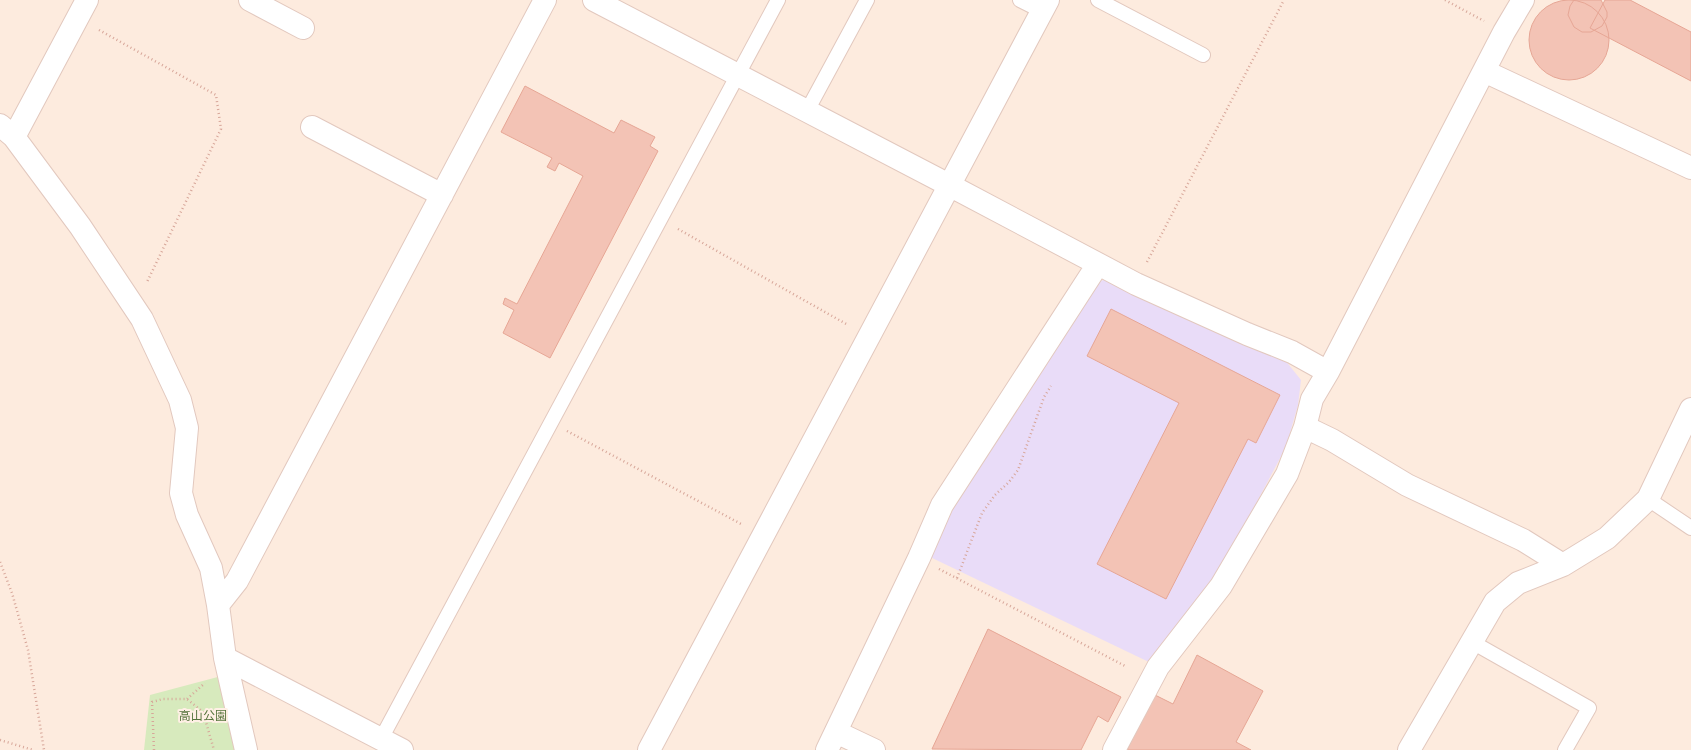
<svg xmlns="http://www.w3.org/2000/svg" width="1691" height="750" font-family="'Archivo Narrow','Noto Sans JP',sans-serif">
  <style>
    .education { fill: #e9dcf8 }
    .green { fill: #d7eabd }
    .building { fill: #f3c3b5; stroke: #e6a695 }
    .lines { fill: none; stroke-linecap: round; stroke-linejoin: round }
    .lane-casing { stroke: #e2c8be; stroke-width: 16 }
    .street-casing { stroke: #e2c8be; stroke-width: 24 }
    .path { stroke: #d7a699; stroke-width: 2.5; stroke-dasharray: 1 3; stroke-linecap: butt }
    .lane { stroke: #fff; stroke-width: 14 }
    .street { stroke: #fff; stroke-width: 22 }
    .labels { text-anchor: middle; dominant-baseline: central; stroke-width: 4; stroke-linejoin: round; paint-order: stroke }
    .park-label { font-size: 12px; fill: #56743c; stroke: #fff0e5 }
  </style>
  <rect width="100%" height="100%" fill="#fdebde"/>
  <path class="education" d="M 1106,279 L 1281,355 L 1301,380 L 1298,405 L 1286,447 L 1215,581 L 1153,664 L 928,556 L 945,519 L 1093,284 Z"/>
  <path class="green" d="M 229,674 L 248,750 L 144,750 L 150,695 Z"/>
  <path class="building" d="M1529 40a40 40 0 1 1 80 0a40 40 0 1 1-80 0Z
    M 1574,0 L 1601,0 L 1607,12 L 1607,17 L 1602,26 L 1591,32 L 1582,32 L 1574,27 L 1568,15 L 1570,6 Z
    M 1605,0 L 1630,0 L 1691,32 L 1691,81 L 1590,28 Z
    M 525,86 L 614,133 L 621,120 L 655,137 L 650,146 L 658,151 L 550,358 L 503,333 L 514,310 L 503,304 L 505,298 L 517,304 L 583,176 L 559,163 L 555,171 L 547,167 L 552,158 L 501,132 Z
    M 1111,309 L 1280,395 L 1256,443 L 1248,439 L 1166,599 L 1097,564 L 1179,403 L 1087,356 Z
    M 988,629 L 1121,697 L 1108,722 L 1098,716 L 1081,750 L 932,749 Z
    M 1197,655 L 1263,691 L 1236,742 L 1251,750 L 1127,750 L 1153,694 L 1173,704 Z"/>
  <g class="lines">
    <g class="lane-casing">
      <path id="lane" d="M 1020,0 L 1042,11
        M 1098,0 L 1203,55
        M 807,111 L 867,0
        M 1648,499 L 1691,528
        M 1472,642 L 1589,708 L 1565,750
        M 381,739 L 778,0"/>
    </g>
    <g class="street-casing">
      <path id="street" d="M 250,0 L 303,28
        M 594,0 L 949,185 L 1136,284 L 1247,334 L 1292,352 L 1328,372
        M 1484,71 L 1691,168
        M 0,125 L 14,137 L 80,226 L 142,319 L 180,400 L 187,428 L 181,493 L 187,515 L 211,568 L 218,605 L 225,658 L 246,750
        M 312,127 L 442,195
        M 14,137 L 87,0
        M 1305,427 L 1332,440 L 1407,485 L 1523,540 L 1563,565
        M 218,605 L 237,581 L 545,0
        M 225,658 L 402,750
        M 836,732 L 874,750
        M 649,750 L 1048,0
        M 827,750 L 919,558 L 942,505 L 1098,264
        M 1114,750 L 1158,667 L 1221,586 L 1287,474 L 1305,427 L 1312,399 L 1328,372 L 1504,32 L 1523,0
        M 1409,750 L 1495,602 L 1518,583 L 1563,565 L 1607,538 L 1648,499 L 1691,409"/>
    </g>
    <path class="path" d="M 1445,0 L 1484,21
      M 99,30 L 216,95 L 221,129 L 147,282
      M 678,229 L 848,325
      M 1147,262 L 1284,0
      M 567,431 L 743,525
      M 0,562 L 12,593 L 28,650 L 44,750
      M 939,569 L 1127,667
      M 957,578 L 982,513 L 995,495 L 1009,482 L 1018,470 L 1044,397 L 1051,386
      M 187,699 L 205,683
      M 0,740 L 33,750
      M 154,750 L 152,702 L 163,699 L 187,699 L 203,712 L 214,750"/>
    <use href="#lane" class="lane"/>
    <use href="#street" class="street"/>
  </g>
  <g class="labels">
    <g class="park-label">
      <text x="203" y="716">高山公園</text>
    </g>
  </g>
</svg>
